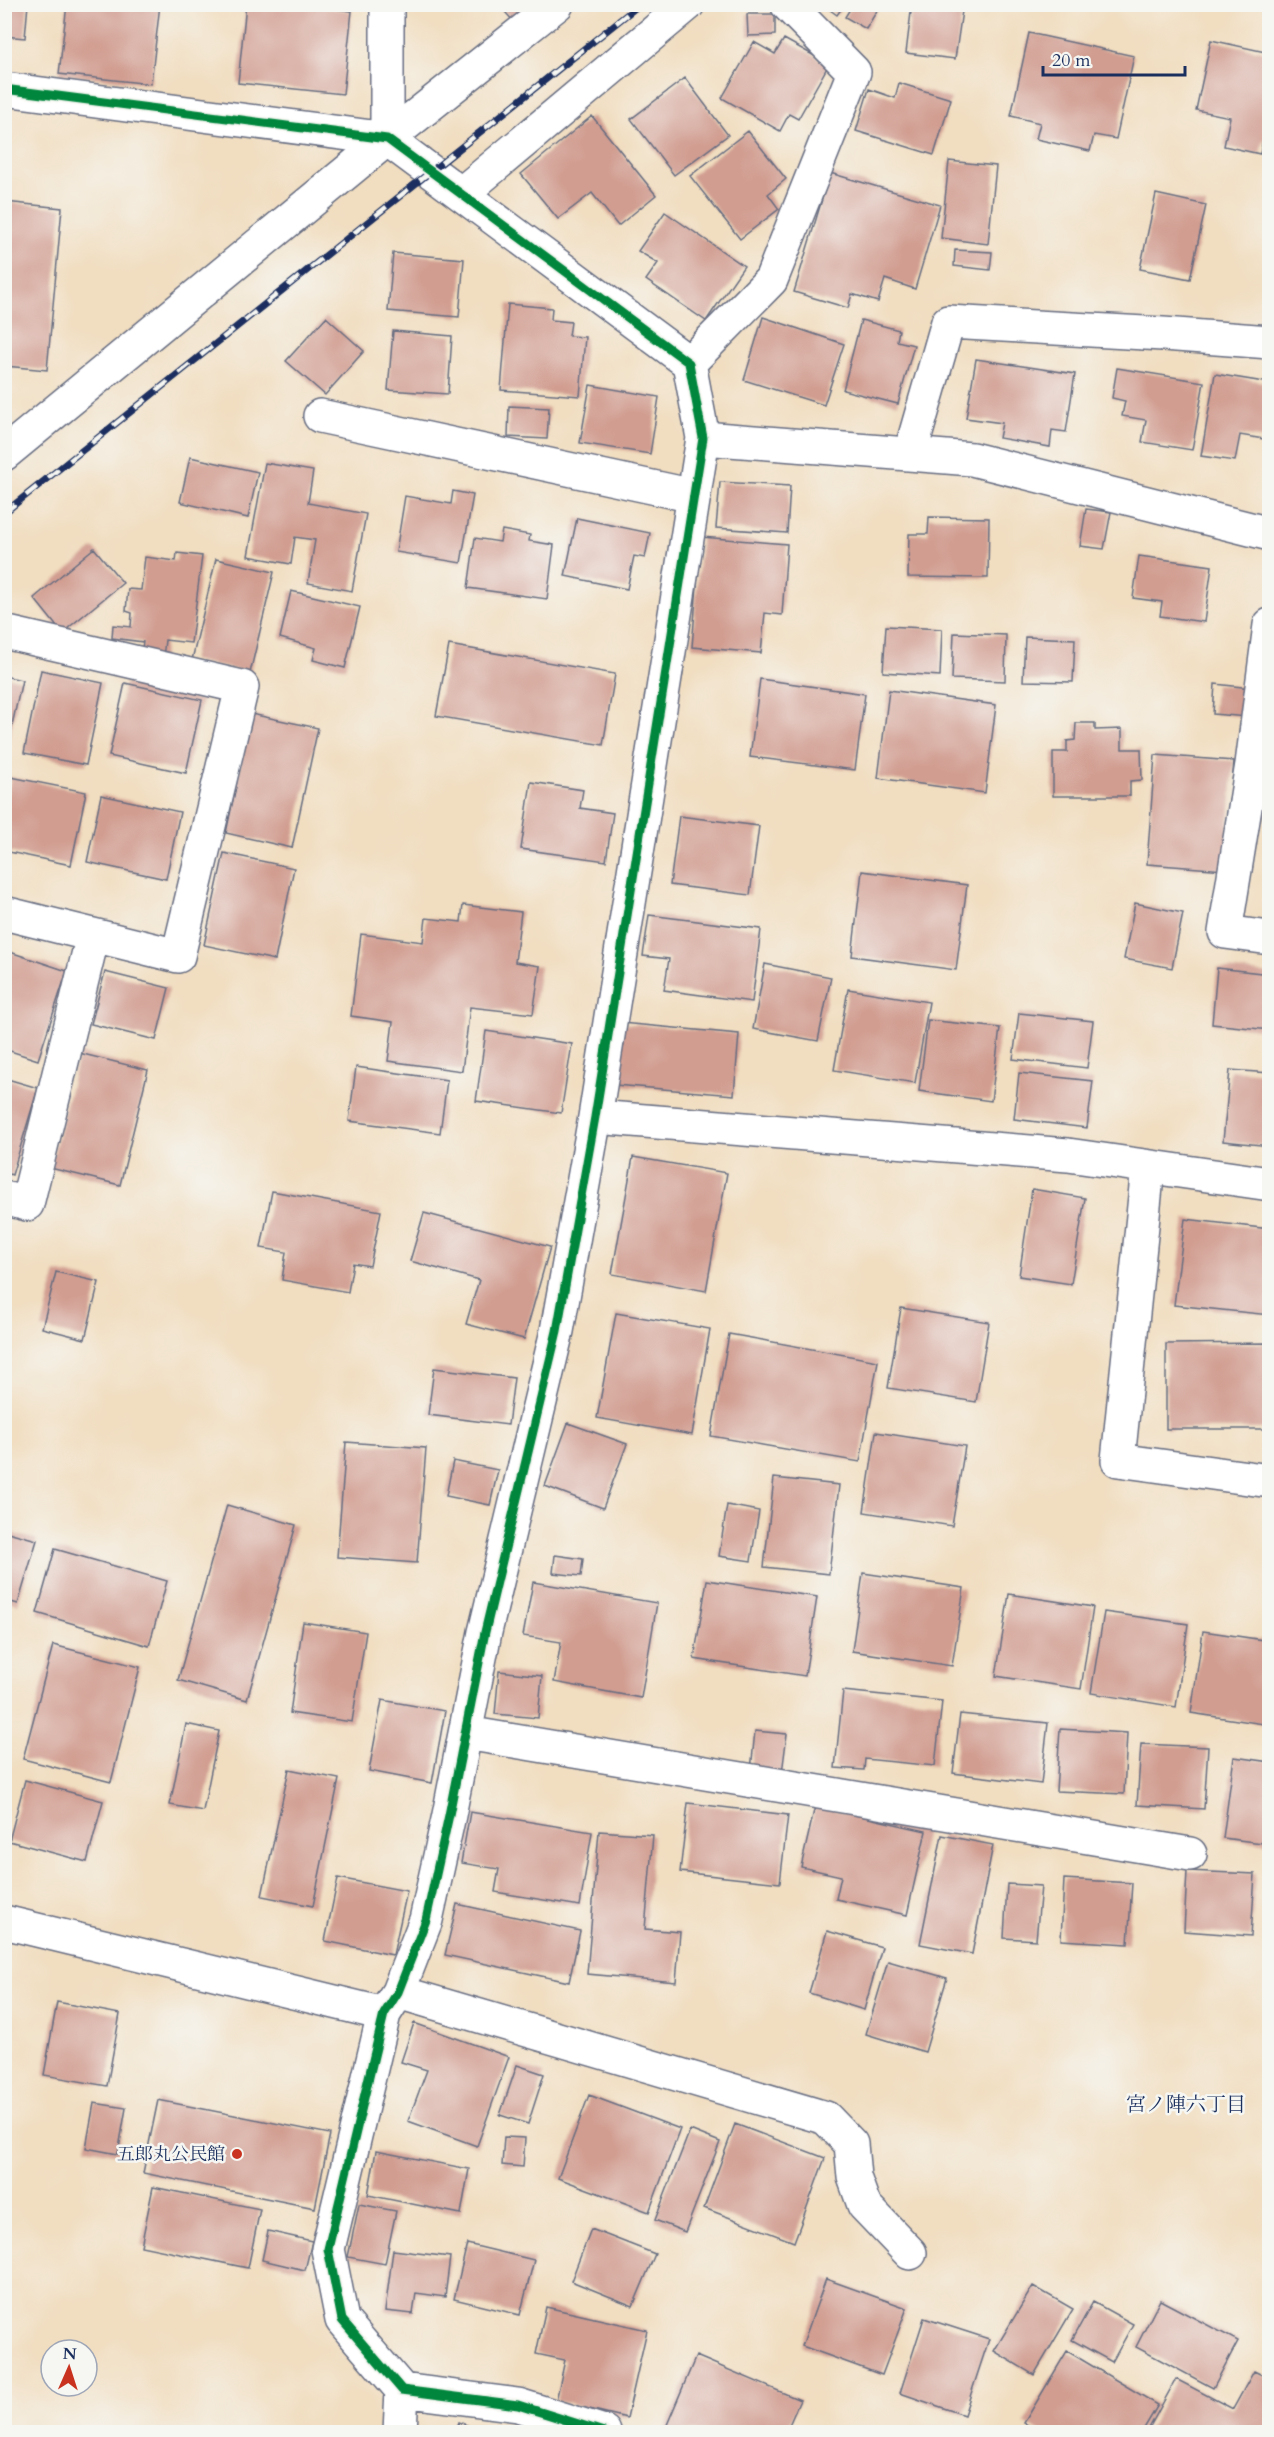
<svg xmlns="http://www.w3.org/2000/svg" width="1274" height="2437" font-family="Cardo,'Noto Serif JP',serif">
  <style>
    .building { fill: #d19d91 }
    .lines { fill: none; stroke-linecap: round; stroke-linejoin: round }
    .minor-casing { stroke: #666c80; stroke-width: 36 }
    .minor { stroke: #fff; stroke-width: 33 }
    .rail-casing { stroke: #1b2f5e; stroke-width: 7 }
    .rail { stroke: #f6f6f2; stroke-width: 4.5; stroke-dasharray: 14; stroke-linecap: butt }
    .cycleway-casing { stroke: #f6f6f2; stroke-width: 13 }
    .cycleway { stroke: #00873e; stroke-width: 9 }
    .poi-dot { fill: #c8321e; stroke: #f6f6f2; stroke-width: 2 }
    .labels { text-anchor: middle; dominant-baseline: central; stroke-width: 5; stroke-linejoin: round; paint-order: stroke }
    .poi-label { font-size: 18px; fill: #1b2f5e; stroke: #f6f6f2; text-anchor: end }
    .neighbourhood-label { font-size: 20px; fill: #1b2f5e; stroke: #f6f6f2 }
  </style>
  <rect width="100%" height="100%" fill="#f6f6f2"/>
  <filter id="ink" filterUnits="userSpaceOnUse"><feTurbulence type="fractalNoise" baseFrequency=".0167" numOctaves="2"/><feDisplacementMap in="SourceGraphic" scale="12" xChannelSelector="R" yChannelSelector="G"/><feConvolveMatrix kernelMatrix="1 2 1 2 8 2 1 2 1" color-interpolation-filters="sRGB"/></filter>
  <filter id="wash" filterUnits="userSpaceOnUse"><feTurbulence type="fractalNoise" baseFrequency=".008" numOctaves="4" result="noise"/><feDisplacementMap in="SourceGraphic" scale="24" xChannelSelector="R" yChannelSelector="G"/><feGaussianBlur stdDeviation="1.35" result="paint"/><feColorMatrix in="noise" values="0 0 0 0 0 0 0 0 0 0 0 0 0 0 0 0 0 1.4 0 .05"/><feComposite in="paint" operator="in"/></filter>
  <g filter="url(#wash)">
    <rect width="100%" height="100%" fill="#f1ddbf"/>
    <g id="blocks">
      <path class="building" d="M 4,4 L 28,4 L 25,38 L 4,36 Z
        M 67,4 L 160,4 L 151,84 L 59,74 Z
        M 217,4 L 240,4 L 240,8 Z
        M 246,4 L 293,4 L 352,11 L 343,94 L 238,83 Z
        M 498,4 L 534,4 L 514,22 Z
        M 822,4 L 845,4 L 837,15 Z
        M 853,4 L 881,4 L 866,29 L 845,17 Z
        M 912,4 L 963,4 L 955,59 L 906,53 Z
        M 747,14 L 775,14 L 775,35 L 748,36 Z
        M 1029,33 L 1134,56 L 1116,139 L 1094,135 L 1090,151 L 1036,139 L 1040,123 L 1011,116 Z
        M 784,39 L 829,64 L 798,119 L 789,114 L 780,131 L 722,98 L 754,42 L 775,54 Z
        M 1211,40 L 1270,53 L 1270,141 L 1263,140 L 1260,154 L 1224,146 L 1230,117 L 1196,110 Z
        M 685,78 L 728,135 L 674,175 L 631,119 Z
        M 899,83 L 951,99 L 934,155 L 856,131 L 869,89 L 895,98 Z
        M 592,116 L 656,195 L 618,226 L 592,193 L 558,219 L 521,174 Z
        M 748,131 L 786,179 L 768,194 L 779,209 L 740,239 L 690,176 Z
        M 949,161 L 996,166 L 988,244 L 941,238 Z
        M 830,173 L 940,205 L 915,289 L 885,279 L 878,302 L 852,294 L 848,308 L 794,292 Z
        M 1156,194 L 1206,205 L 1190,279 L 1140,269 Z
        M 5,202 L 62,208 L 47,370 L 5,366 Z
        M 665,212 L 744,266 L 706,321 L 646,280 L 658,263 L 638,251 Z
        M 955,250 L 992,252 L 990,270 L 954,266 Z
        M 393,253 L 464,259 L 459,317 L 388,311 Z
        M 508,304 L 552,308 L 551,320 L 571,322 L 569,336 L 585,337 L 580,396 L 501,390 Z
        M 326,317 L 364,351 L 325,395 L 286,361 Z
        M 763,317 L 844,344 L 824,405 L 744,380 Z
        M 861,320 L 899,330 L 897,341 L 914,345 L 898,404 L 843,390 Z
        M 393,331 L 452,336 L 448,394 L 388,390 Z
        M 976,359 L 1075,374 L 1066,432 L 1052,430 L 1050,447 L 999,438 L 1002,423 L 966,418 Z
        M 1117,368 L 1204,382 L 1192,450 L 1142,442 L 1146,420 L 1122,416 L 1125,401 L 1112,398 Z
        M 1215,374 L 1270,383 L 1270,440 L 1240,435 L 1235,461 L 1201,456 Z
        M 590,385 L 659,397 L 650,454 L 580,443 Z
        M 509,406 L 549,408 L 547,439 L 508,437 Z
        M 190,457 L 258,472 L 248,518 L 180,502 Z
        M 265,463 L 313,471 L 308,503 L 366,514 L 352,591 L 308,583 L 315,540 L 295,537 L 291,564 L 248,556 Z
        M 720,482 L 790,486 L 787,533 L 716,528 Z
        M 453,491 L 473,495 L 461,563 L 396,552 L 405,496 L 451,504 Z
        M 1086,509 L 1111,512 L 1104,549 L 1080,546 Z
        M 929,517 L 989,518 L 988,578 L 908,577 L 909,534 L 928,534 Z
        M 577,518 L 650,533 L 645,558 L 634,556 L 627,589 L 565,576 Z
        M 502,530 L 530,535 L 529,541 L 554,545 L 547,599 L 468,588 L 475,538 L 500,542 Z
        M 701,537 L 787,544 L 782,615 L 765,613 L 761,653 L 692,647 Z
        M 94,548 L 123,583 L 62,633 L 34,598 Z
        M 177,553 L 202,556 L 191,643 L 165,640 L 163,658 L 141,655 L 143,642 L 112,638 L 113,625 L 131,627 L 132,613 L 126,611 L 128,589 L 141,590 L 145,557 L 176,561 Z
        M 1139,556 L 1212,566 L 1204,622 L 1160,616 L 1162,602 L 1133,598 Z
        M 216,559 L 274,572 L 250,673 L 192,660 Z
        M 291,591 L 360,607 L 345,668 L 313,660 L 316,648 L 280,638 Z
        M 886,626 L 942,629 L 940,676 L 883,672 Z
        M 954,633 L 1006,635 L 1005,681 L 952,679 Z
        M 1025,637 L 1075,639 L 1073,682 L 1023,681 Z
        M 449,645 L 615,674 L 603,745 L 436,716 Z
        M 41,670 L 103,683 L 86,765 L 24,753 Z
        M 4,676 L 22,680 L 5,757 L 4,757 Z
        M 760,679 L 865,694 L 855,770 L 750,757 Z
        M 125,683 L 202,700 L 186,773 L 109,756 Z
        M 1215,684 L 1251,688 L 1248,717 L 1213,714 Z
        M 889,690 L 996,705 L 985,793 L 878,778 Z
        M 251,714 L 318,728 L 292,848 L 226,833 Z
        M 1076,723 L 1095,723 L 1095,730 L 1122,729 L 1122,749 L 1141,749 L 1142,780 L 1130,781 L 1130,796 L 1053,796 L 1053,752 L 1067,752 L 1067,741 L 1075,740 Z
        M 1155,755 L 1234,761 L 1225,870 L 1147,864 Z
        M 11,777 L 86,792 L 71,865 L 4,851 L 4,807 Z
        M 531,782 L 583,790 L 580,808 L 613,813 L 606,861 L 521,849 Z
        M 101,795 L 180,812 L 166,879 L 87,862 Z
        M 679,816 L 759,826 L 750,895 L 670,885 Z
        M 224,853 L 294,868 L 275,960 L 204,945 Z
        M 862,871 L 967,885 L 956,970 L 852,956 Z
        M 1135,903 L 1183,913 L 1172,968 L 1124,959 Z
        M 463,905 L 521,912 L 515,962 L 540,966 L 533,1014 L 470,1007 L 462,1071 L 388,1061 L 393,1022 L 351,1016 L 361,934 L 423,942 L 426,918 L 461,922 Z
        M 649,915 L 761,929 L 752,1002 L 664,990 L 669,959 L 643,956 Z
        M 4,950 L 67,971 L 38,1060 L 4,1049 Z
        M 765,964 L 831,977 L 818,1041 L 753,1029 Z
        M 1217,968 L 1270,974 L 1270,1030 L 1212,1024 Z
        M 105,972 L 169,988 L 156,1040 L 91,1024 Z
        M 848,989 L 929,1002 L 915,1083 L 834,1070 Z
        M 1019,1013 L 1093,1021 L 1087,1068 L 1013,1059 Z
        M 928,1020 L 1000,1028 L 991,1101 L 919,1091 Z
        M 621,1023 L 739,1034 L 734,1095 L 615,1085 Z
        M 486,1031 L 572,1044 L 561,1113 L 476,1101 Z
        M 79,1053 L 148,1070 L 120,1185 L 50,1168 Z
        M 356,1067 L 447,1080 L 440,1133 L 349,1121 Z
        M 1230,1070 L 1270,1073 L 1270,1146 L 1223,1141 Z
        M 1019,1073 L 1093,1081 L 1087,1128 L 1014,1119 Z
        M 4,1078 L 38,1088 L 12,1175 L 4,1172 Z
        M 633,1157 L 727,1173 L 706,1291 L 612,1274 Z
        M 1032,1189 L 1085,1198 L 1071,1284 L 1019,1276 Z
        M 272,1191 L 381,1211 L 370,1266 L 353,1263 L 348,1292 L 282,1280 L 286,1252 L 261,1248 Z
        M 424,1213 L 550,1247 L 524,1339 L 466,1324 L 479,1280 L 410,1261 Z
        M 1185,1219 L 1270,1229 L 1270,1315 L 1174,1305 Z
        M 56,1272 L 99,1282 L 85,1339 L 42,1328 Z
        M 901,1308 L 989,1322 L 976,1402 L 888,1388 Z
        M 616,1313 L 710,1329 L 692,1435 L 597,1418 Z
        M 729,1334 L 878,1361 L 860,1462 L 711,1436 Z
        M 1270,1343 L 1270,1429 L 1166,1429 L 1166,1344 Z
        M 434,1368 L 514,1378 L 508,1425 L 428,1415 Z
        M 568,1423 L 627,1444 L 603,1508 L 545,1486 Z
        M 876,1432 L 965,1446 L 952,1526 L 864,1512 Z
        M 346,1442 L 426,1448 L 417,1563 L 337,1557 Z
        M 453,1461 L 498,1470 L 490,1505 L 446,1496 Z
        M 774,1478 L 839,1485 L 829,1574 L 764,1567 Z
        M 227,1505 L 296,1525 L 247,1700 L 178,1680 Z
        M 727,1505 L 759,1511 L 751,1561 L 719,1556 Z
        M 4,1531 L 37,1540 L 18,1604 L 4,1600 Z
        M 55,1549 L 167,1581 L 149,1646 L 37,1613 Z
        M 555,1555 L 583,1559 L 581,1576 L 553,1573 Z
        M 863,1573 L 964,1588 L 952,1666 L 852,1651 Z
        M 707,1580 L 817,1597 L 805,1676 L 694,1659 Z
        M 533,1582 L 657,1603 L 641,1698 L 554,1682 L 561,1642 L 523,1636 Z
        M 1009,1594 L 1093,1607 L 1081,1689 L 996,1676 Z
        M 1104,1612 L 1188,1624 L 1176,1707 L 1091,1693 Z
        M 303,1622 L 366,1632 L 352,1722 L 290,1713 Z
        M 1203,1631 L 1270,1641 L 1270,1725 L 1191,1713 Z
        M 53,1645 L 140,1667 L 111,1782 L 23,1759 Z
        M 499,1671 L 542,1676 L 538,1718 L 495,1714 Z
        M 843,1691 L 942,1701 L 935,1766 L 865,1759 L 864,1770 L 835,1768 Z
        M 382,1700 L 445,1711 L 432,1783 L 369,1771 Z
        M 960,1714 L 1048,1723 L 1041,1784 L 953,1773 Z
        M 186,1724 L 219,1731 L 203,1811 L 170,1805 Z
        M 1060,1729 L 1127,1733 L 1124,1794 L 1056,1791 Z
        M 755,1731 L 787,1734 L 782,1773 L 751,1770 Z
        M 1141,1744 L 1208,1747 L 1204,1809 L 1137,1805 Z
        M 1234,1757 L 1270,1762 L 1270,1844 L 1223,1838 Z
        M 289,1769 L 339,1779 L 313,1906 L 262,1896 Z
        M 25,1780 L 103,1801 L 87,1862 L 9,1841 Z
        M 688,1803 L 788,1815 L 780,1883 L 680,1872 Z
        M 815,1806 L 926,1831 L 907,1915 L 836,1899 L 841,1876 L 801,1867 Z
        M 470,1812 L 592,1832 L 580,1906 L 495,1892 L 499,1869 L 461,1863 Z
        M 599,1831 L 653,1835 L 645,1929 L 680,1932 L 676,1982 L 587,1974 Z
        M 942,1835 L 993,1845 L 972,1954 L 920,1944 Z
        M 1187,1871 L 1255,1874 L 1251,1936 L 1184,1931 Z
        M 338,1878 L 407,1891 L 393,1955 L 325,1941 Z
        M 1064,1879 L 1132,1883 L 1128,1944 L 1061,1940 Z
        M 1007,1884 L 1041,1886 L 1036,1940 L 1004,1938 Z
        M 457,1904 L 580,1931 L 569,1982 L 445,1955 Z
        M 827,1931 L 882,1947 L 864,2010 L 809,1993 Z
        M 888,1961 L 947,1978 L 925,2052 L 866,2034 Z
        M 57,2002 L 120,2014 L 107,2086 L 44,2075 Z
        M 414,2023 L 509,2057 L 477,2146 L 408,2121 L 427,2070 L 401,2062 Z
        M 517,2065 L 544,2074 L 528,2124 L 500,2115 Z
        M 589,2095 L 680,2129 L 649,2212 L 558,2178 Z
        M 158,2100 L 330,2134 L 315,2208 L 143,2173 Z
        M 94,2103 L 126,2108 L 118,2154 L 86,2148 Z
        M 735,2124 L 825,2158 L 794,2242 L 704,2208 Z
        M 690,2130 L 720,2142 L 685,2232 L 655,2220 Z
        M 504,2137 L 525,2138 L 523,2167 L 502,2165 Z
        M 376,2151 L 469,2169 L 461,2214 L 368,2195 Z
        M 153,2187 L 260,2209 L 248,2268 L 141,2246 Z
        M 359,2204 L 396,2211 L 385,2264 L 348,2257 Z
        M 591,2229 L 655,2254 L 633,2306 L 571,2281 Z
        M 268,2231 L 312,2241 L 305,2270 L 262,2260 Z
        M 467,2244 L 534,2260 L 520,2315 L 454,2299 Z
        M 393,2250 L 450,2257 L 445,2297 L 416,2293 L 413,2314 L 385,2311 Z
        M 826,2279 L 907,2308 L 882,2375 L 802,2346 Z
        M 1033,2286 L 1073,2309 L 1034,2375 L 994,2351 Z
        M 1160,2300 L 1238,2341 L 1213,2388 L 1136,2347 Z
        M 1093,2302 L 1133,2324 L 1112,2362 L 1072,2340 Z
        M 546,2307 L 647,2330 L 627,2418 L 556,2401 L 565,2360 L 536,2354 Z
        M 924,2318 L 989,2339 L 964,2415 L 900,2393 Z
        M 1067,2351 L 1158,2405 L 1142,2432 L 1041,2432 L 1024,2423 Z
        M 696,2356 L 800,2400 L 786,2432 L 664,2432 Z
        M 1254,2371 L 1270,2379 L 1270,2432 L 1147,2432 L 1176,2379 L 1233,2409 Z
        M 459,2422 L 484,2432 L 455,2432 Z"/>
    </g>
  </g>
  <g filter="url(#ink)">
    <use href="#blocks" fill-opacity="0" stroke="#666c80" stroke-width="1.5"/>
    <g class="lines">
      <g class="minor-casing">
        <path id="minor" d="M 387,4 L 387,139
          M 4,89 L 387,139 L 689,363 L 703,438 L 595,1117 L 557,1331 L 485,1632 L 449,1815 L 426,1920 L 398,1992 L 384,2014 L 328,2249 L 342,2320 L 402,2390 L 518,2405 L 604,2432
          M 461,194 L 688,4
          M 689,363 L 771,280 L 854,72 L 787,4
          M 320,416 L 694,496
          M 703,438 L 972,459 L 1270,534
          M 4,454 L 387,139 L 557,4
          M 910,454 L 948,322 L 1163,334 L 1270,342
          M 1270,625 L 1252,764 L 1225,932 L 1270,938
          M 4,632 L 242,687 L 178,956 L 4,913
          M 595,1117 L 1068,1155 L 1270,1184
          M 1148,1167 L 1118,1460 L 1270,1481
          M 4,1198 L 27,1204 L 93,935
          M 466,1733 L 1190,1854
          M 4,1922 L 384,2014
          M 398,1992 L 826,2118 L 851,2144 L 854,2177 L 864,2205 L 910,2253
          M 400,2432 L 402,2390"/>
      </g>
      <use href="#minor" class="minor"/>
      <g class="rail-casing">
        <path id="rail" d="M 4,513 L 640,4"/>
      </g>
      <use href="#rail" class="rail"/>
      <g class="cycleway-casing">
        <path id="cycleway" d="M 4,89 L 387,139 L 689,363 L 703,438 L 595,1117 L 557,1331 L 485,1632 L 449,1815 L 426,1920 L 398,1992 L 384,2014 L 328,2249 L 342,2320 L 402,2390 L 518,2405 L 604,2432"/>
      </g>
      <use href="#cycleway" class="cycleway"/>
    </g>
  </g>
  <circle class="poi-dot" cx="237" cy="2154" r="6"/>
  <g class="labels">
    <g class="poi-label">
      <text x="225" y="2154">五郎丸公民館</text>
    </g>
    <g class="neighbourhood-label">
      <text x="1186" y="2104">宮ノ陣六丁目</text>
    </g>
  </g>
  <rect width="1274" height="2437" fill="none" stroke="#f6f6f2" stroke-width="24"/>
  <g transform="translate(69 2368) rotate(3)"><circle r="28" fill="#f6f6f2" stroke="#9ea6b7" stroke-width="1.5"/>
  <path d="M0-4.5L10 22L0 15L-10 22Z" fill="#c8321e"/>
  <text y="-9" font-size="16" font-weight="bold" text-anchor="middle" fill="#1b2f5e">N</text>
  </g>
  <path d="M1043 66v9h142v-9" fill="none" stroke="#1b2f5e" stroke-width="3"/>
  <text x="1052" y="66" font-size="18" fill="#1b2f5e" stroke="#f6f6f2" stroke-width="4.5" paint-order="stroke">20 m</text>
</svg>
